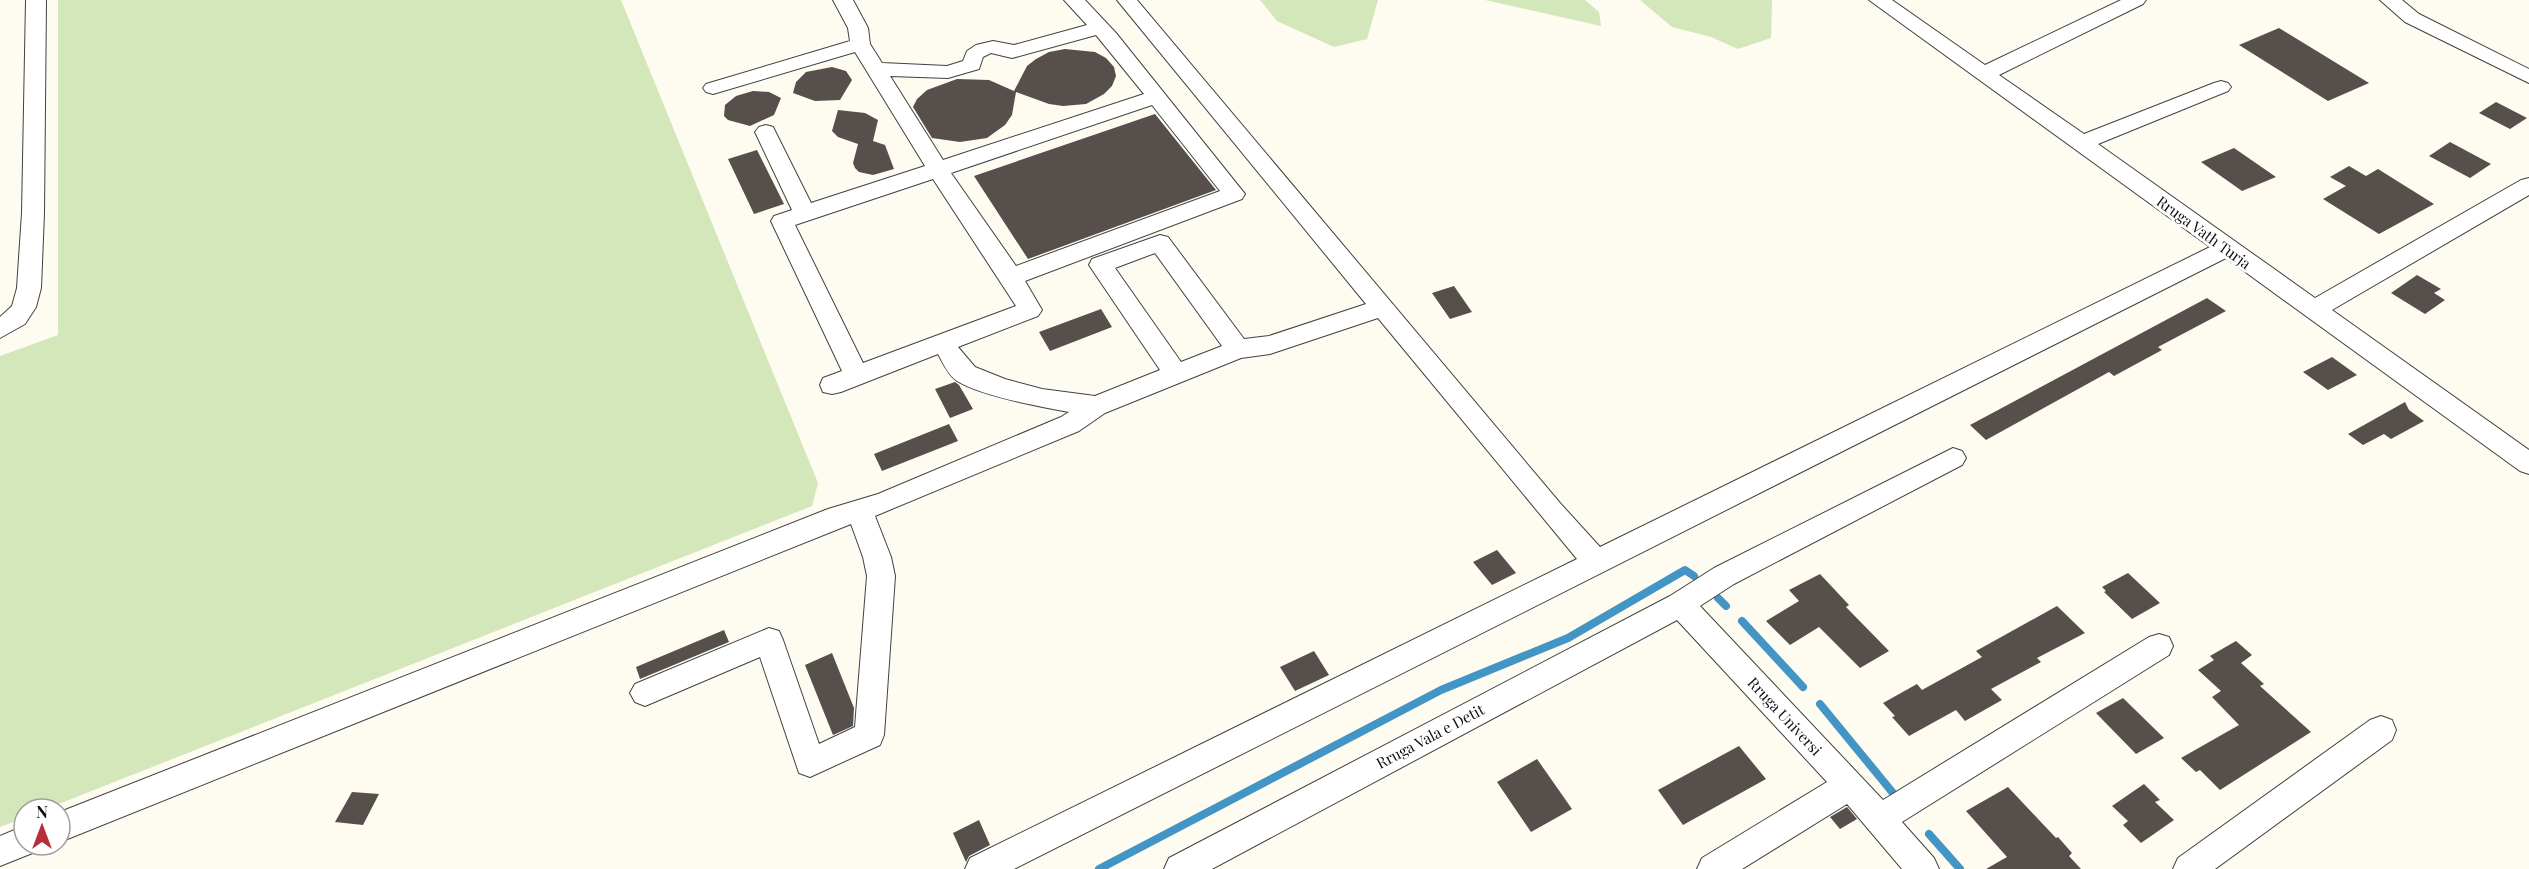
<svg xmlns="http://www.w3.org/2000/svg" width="2529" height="869" font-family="'Playfair Display',serif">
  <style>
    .green { fill: #d3e7bb }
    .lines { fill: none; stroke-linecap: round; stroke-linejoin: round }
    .stream { stroke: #4295c5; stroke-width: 8 }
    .building { fill: #564f4b }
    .minor-casing { stroke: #414141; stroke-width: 2 }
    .minor { fill: #fff; fill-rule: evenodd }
    .labels { text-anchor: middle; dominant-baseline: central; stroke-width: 6; stroke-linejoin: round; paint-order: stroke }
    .street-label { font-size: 15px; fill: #0e0e0e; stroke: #fff }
  </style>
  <rect width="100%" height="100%" fill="#fefbf0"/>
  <path class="green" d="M 58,0 L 621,0 L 818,483 L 812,506 L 46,809 L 24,809 L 24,818 L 0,827 L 0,356 L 58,335 Z
    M 1260,0 L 1378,0 L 1367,39 L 1334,47 L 1277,21 Z
    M 1485,0 L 1585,0 L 1599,12 L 1601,26 Z
    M 1640,0 L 1772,0 L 1771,38 L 1738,49 L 1711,37 L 1672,27 Z"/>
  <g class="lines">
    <path class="stream" d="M 1718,598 L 1726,606
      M 1742,621 L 1803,687
      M 1820,704 L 1893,793
      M 1929,834 L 1960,869
      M 1099,869 L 1441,690 L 1568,638 L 1685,570 L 1694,576"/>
  </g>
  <path class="building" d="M 2279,28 L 2369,83 L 2328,101 L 2239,45 Z
    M 1065,49 L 1095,52 L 1106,58 L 1114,67 L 1116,76 L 1112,86 L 1104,94 L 1086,104 L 1063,106 L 1049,104 L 1016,92 L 1012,115 L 1005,125 L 987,138 L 960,142 L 932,138 L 913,107 L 917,99 L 927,90 L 957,79 L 989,80 L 1014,91 L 1027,66 L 1036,59 L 1049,52 Z
    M 832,67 L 846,71 L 852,80 L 840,100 L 815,101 L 793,93 L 796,82 L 806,72 Z
    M 753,91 L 769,92 L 781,98 L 774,115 L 750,126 L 728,120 L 724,116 L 725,105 L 736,96 Z
    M 2496,102 L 2527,118 L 2510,129 L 2479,113 Z
    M 838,110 L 865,113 L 878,120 L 873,141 L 885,145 L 894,169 L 873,175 L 859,172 L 855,168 L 853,163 L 858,144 L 838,137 L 832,131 Z
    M 1155,114 L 1216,190 L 1028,259 L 974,176 Z
    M 2450,142 L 2491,164 L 2470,178 L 2429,156 Z
    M 2234,148 L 2276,177 L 2242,191 L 2201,162 Z
    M 757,150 L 784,204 L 754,214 L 728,159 Z
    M 2349,166 L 2366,176 L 2378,169 L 2434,204 L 2379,234 L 2323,199 L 2346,186 L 2330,177 Z
    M 2417,275 L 2441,289 L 2434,293 L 2445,300 L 2425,314 L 2391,293 Z
    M 1454,286 L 1472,312 L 1450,319 L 1432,293 Z
    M 2207,298 L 2226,311 L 2158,347 L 2162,350 L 2114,376 L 2109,372 L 1986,440 L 1970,425 Z
    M 1101,309 L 1112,327 L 1050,351 L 1039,332 Z
    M 2332,357 L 2357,375 L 2328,390 L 2303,372 Z
    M 955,382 L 959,385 L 973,409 L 950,418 L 935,389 Z
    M 2405,402 L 2409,410 L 2424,421 L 2391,439 L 2384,434 L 2363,445 L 2348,434 Z
    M 949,424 L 958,441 L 882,471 L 874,454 Z
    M 1497,550 L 1516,573 L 1492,585 L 1473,562 Z
    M 2128,573 L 2160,603 L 2132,619 L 2104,592 L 2106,591 L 2102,587 Z
    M 1820,574 L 1849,605 L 1846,607 L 1889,651 L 1860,668 L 1819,627 L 1790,645 L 1766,621 L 1799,601 L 1789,590 Z
    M 2057,606 L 2085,633 L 2037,658 L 2041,662 L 1991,689 L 2002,700 L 1965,721 L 1956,710 L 1909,736 L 1892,717 L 1895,716 L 1883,703 L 1917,684 L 1922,690 L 1982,657 L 1976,651 Z
    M 724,630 L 729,642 L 640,679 L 636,667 Z
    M 2236,641 L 2252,655 L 2241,663 L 2264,684 L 2260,686 L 2311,732 L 2220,790 L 2200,770 L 2196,772 L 2181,758 L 2239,725 L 2212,697 L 2221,691 L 2198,670 L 2214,660 L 2210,656 Z
    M 1314,651 L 1329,675 L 1295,691 L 1280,667 Z
    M 832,653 L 854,708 L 853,726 L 833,735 L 805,665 Z
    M 2123,698 L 2164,738 L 2136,754 L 2096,713 Z
    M 1739,746 L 1766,779 L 1683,825 L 1658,790 Z
    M 1537,759 L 1572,809 L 1531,832 L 1497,782 Z
    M 2144,784 L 2160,800 L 2155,802 L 2174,820 L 2141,843 L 2123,825 L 2128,821 L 2112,806 Z
    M 2008,787 L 2056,838 L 2058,837 L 2072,853 L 2069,856 L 2081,869 L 1986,869 L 2007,857 L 1966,811 Z
    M 352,792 L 379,794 L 363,825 L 335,822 Z
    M 1847,807 L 1857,819 L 1840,829 L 1830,817 Z
    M 979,820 L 990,845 L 969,856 L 966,862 L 953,833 Z"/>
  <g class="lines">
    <g class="minor-casing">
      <path id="minor" d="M 26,0 L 46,0 L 44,213 L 41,288 L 36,307 L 25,324 L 0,338 L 0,317 L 12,306 L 17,288 L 22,213 Z
        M 833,0 L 853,0 L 868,28 L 870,44 L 882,63 L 947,66 L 963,61 L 967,51 L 976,45 L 993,41 L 1014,45 L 1087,25 L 1064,0 L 1085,0 L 1116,33 L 1245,194 L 1242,199 L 1025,281 L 1042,310 L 1038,316 L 958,347 L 975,367 L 1005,379 L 1042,389 L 1095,396 L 1160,370 L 1089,265 L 1092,259 L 1160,235 L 1168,237 L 1244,339 L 1269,336 L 1366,304 L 1117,0 L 1137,0 L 1560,503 L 1600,547 L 2210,247 L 1869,0 L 1892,0 L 1985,65 L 2121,0 L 2146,0 L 2143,4 L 1999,75 L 2084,134 L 2214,83 L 2221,81 L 2228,83 L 2231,87 L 2228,91 L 2098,144 L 2315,298 L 2521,180 L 2529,178 L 2529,195 L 2332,310 L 2529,450 L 2529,474 L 2520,471 L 2226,258 L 1014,869 L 965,869 L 970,858 L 1577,559 L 1378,318 L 1270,354 L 1241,358 L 1105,413 L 1079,431 L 875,516 L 891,557 L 895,576 L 884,735 L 880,745 L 810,777 L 799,773 L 760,657 L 645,706 L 635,702 L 630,693 L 635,684 L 769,628 L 779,631 L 783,640 L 819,744 L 855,727 L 867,576 L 863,557 L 851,524 L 60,842 L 60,812 L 828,509 L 878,494 L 1061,417 L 1069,412 C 1041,407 981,396 957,381 C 948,375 943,363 938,354 L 841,392 L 832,394 L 823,392 L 820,385 L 823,378 L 842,371 L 771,221 L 774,216 L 792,210 L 755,132 L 759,127 L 766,125 L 773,127 L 811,203 L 925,166 L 855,52 L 713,94 L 706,92 L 703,88 L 706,84 L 850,41 L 848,28 ZM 1096,35 L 1144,94 L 943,160 L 890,76 L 948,78 L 979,69 L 983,57 L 991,53 L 1012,58 ZM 1152,105 L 1220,191 L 1016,266 L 951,173 ZM 933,179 L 1016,306 L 863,363 L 795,225 ZM 1155,253 L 1222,346 L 1181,362 L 1115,268 Z
        M 2380,0 L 2402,0 L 2419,14 L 2529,69 L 2529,83 L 2405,22 Z
        M 1953,448 L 1962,451 L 1966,458 L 1962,465 L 1734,584 L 1700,606 L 1883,800 L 2149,637 L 2159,634 L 2169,637 L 2173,646 L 2169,655 L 1902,822 L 1934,858 L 1939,869 L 1902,869 L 1847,804 L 1742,869 L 1697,869 L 1702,858 L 1827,782 L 1677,620 L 1212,869 L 1164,869 L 1169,858 L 1670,596 L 1714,568 Z
        M 2381,716 L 2392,720 L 2396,730 L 2392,740 L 2215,869 L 2173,869 L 2178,858 L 2370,720 Z
        M 24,826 L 24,845 L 38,845 L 35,852 L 0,866 L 0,836 Z"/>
    </g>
    <use href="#minor" class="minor"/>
  </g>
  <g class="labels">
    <g class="street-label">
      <text transform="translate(2204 232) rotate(36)">Rruga Vath Turja</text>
      <text transform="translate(1785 716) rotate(47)">Rruga Universi</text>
      <text transform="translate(1430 736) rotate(-28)">Rruga Vala e Detit</text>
    </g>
  </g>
  <g transform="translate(42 827)"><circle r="28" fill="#ffffff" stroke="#9f9f9f" stroke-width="1.5"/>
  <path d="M0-4.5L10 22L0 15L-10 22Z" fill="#b62e39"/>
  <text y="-9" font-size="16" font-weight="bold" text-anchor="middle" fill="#0e0e0e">N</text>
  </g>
</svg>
